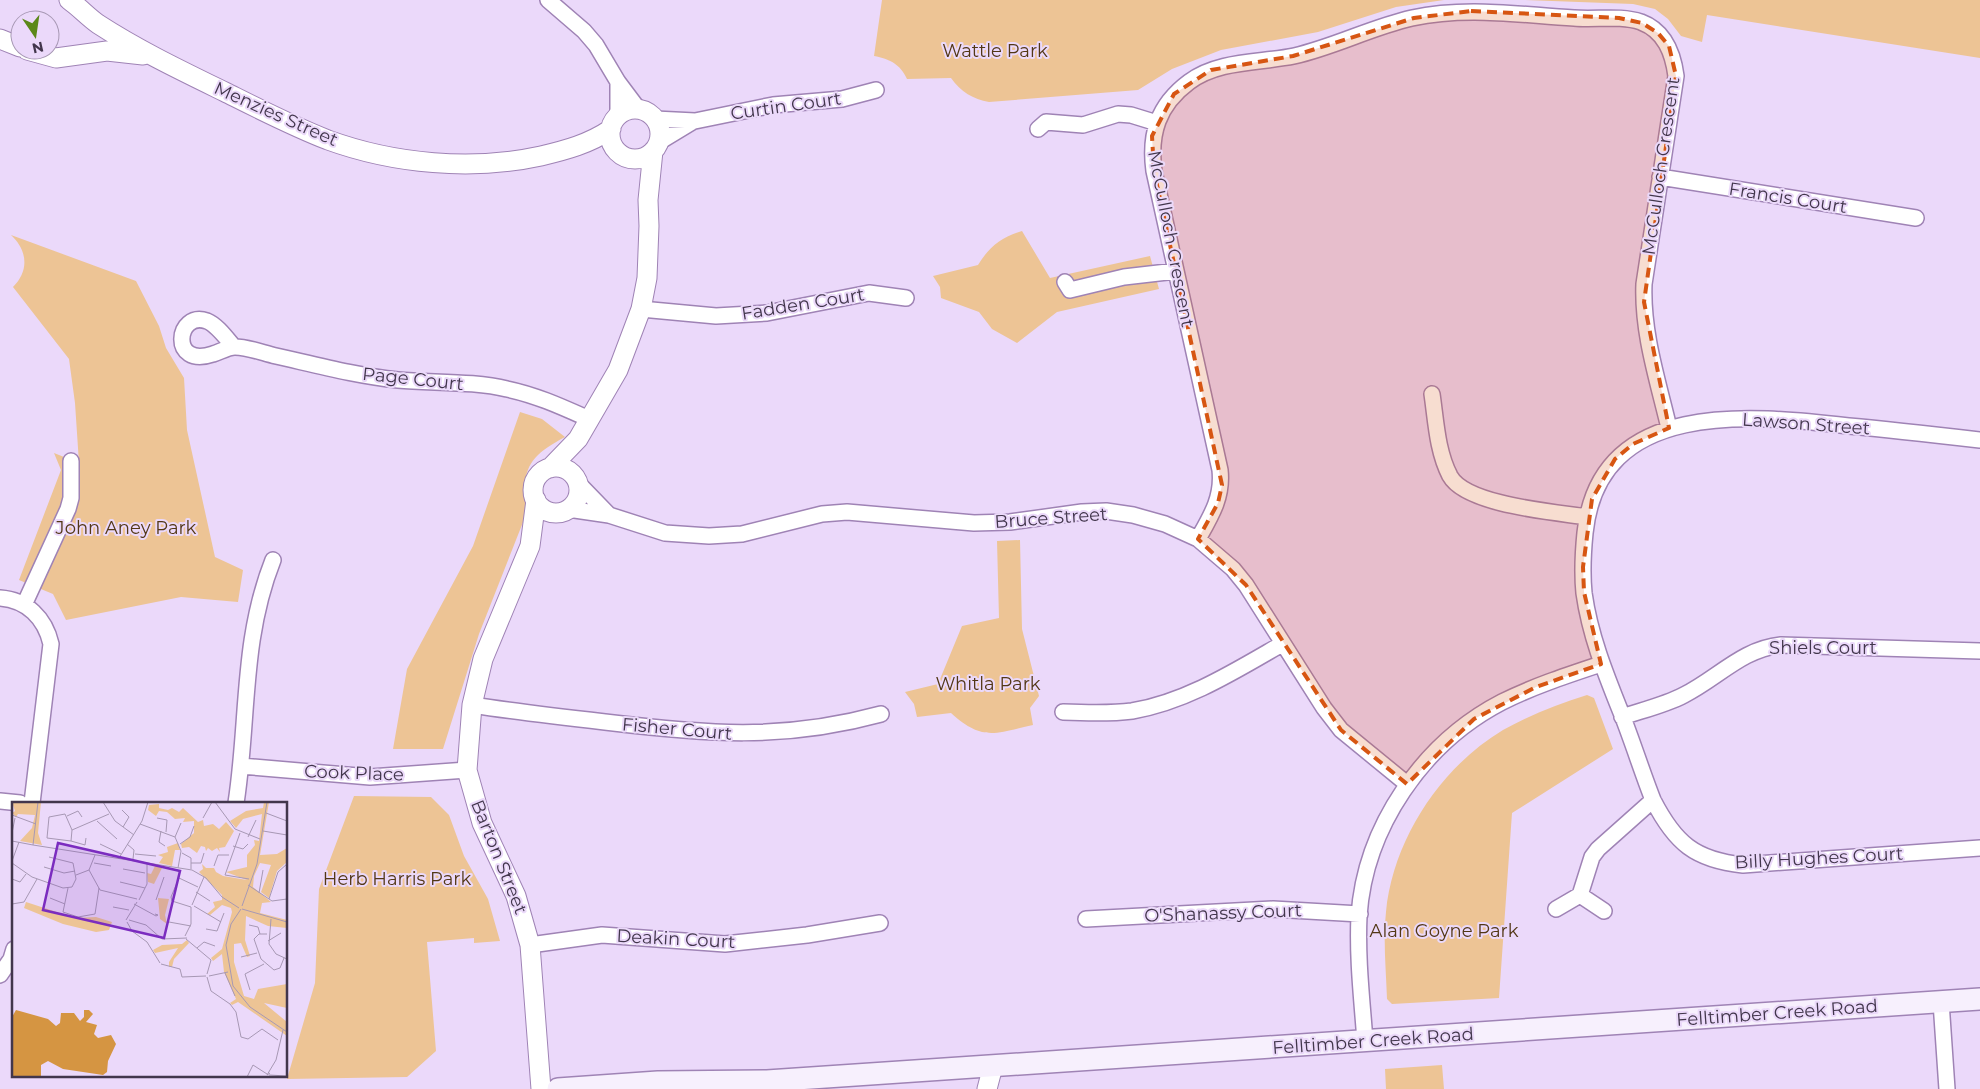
<svg xmlns="http://www.w3.org/2000/svg" width="1980" height="1089" font-family="Montserrat,sans-serif">
  <style>
    .green { fill: #edc495 }
    .lines { fill: none; stroke-linecap: round; stroke-linejoin: round }
    .minor-casing { stroke: #9f83b5; stroke-width: 18 }
    .tertiary-casing { stroke: #9f83b5; stroke-width: 21 }
    .secondary-casing { stroke: #9f83b5; stroke-width: 24 }
    .minor { stroke: #fff; stroke-width: 15 }
    .tertiary { stroke: #fff; stroke-width: 19 }
    .secondary { stroke: #f7f0fd; stroke-width: 21 }
    .marked { fill: #d75612; fill-opacity: 0.2; stroke: #d75612; stroke-width: 4; stroke-dasharray: 10 6; stroke-linejoin: round }
    .labels { text-anchor: middle; dominant-baseline: central; stroke-width: 4; stroke-linejoin: round; paint-order: stroke }
    .park-label { font-size: 18px; fill: #523715; stroke: #ebd9fa }
    .street-label { font-size: 18px; fill: #42364c; stroke: #ebd9fa }
    .inset-road { fill: none; stroke: #a798b4; stroke-width: 1 }
    .view { fill: #7b2cbf; fill-opacity: 0.15; stroke: #7b2cbf; stroke-width: 2.5 }
    .inset-edge { fill: none; stroke: #42364c; stroke-width: 2.5 }
  </style>
  <rect width="100%" height="100%" fill="#ebd9fa"/>
  <path class="green" d="M 882,0 L 1444,0 L 1396,7 L 1318,32 L 1221,50 L 1172,69 L 1138,90 L 989,102 C 973,99 961,92 951,78 L 907,79 C 900,64 890,59 874,56 Z
    M 1525,0 L 1980,0 L 1980,58 L 1707,15 L 1702,42 L 1681,36 L 1668,19 L 1655,9 L 1633,4 Z
    M 1022,231 L 1050,278 L 1150,256 L 1159,289 L 1057,312 L 1017,343 L 992,329 L 979,312 L 941,298 L 940,287 L 933,276 L 978,265 C 989,247 1001,237 1022,231 Z
    M 11,235 L 136,281 L 159,326 L 166,348 L 184,378 L 187,430 L 215,557 L 243,570 L 238,602 L 181,597 L 66,620 L 53,594 L 19,580 L 61,470 L 54,453 L 79,463 L 75,403 L 69,359 L 13,287 C 29,271 28,251 11,235 Z
    M 520,412 L 542,419 L 565,437 C 531,455 519,469 529,507 L 479,634 L 443,749 L 393,749 L 407,669 L 473,546 Z
    M 1020,540 L 1022,629 L 1039,696 L 1030,708 L 1033,725 C 995,733 983,742 951,713 L 917,717 L 914,704 L 905,692 L 938,684 L 962,626 L 999,618 L 997,541 Z
    M 1587,695 L 1594,698 L 1613,749 L 1512,813 L 1499,998 L 1392,1004 L 1387,999 C 1386,969 1383,941 1386,912 C 1393,839 1441,767 1503,730 C 1530,715 1558,704 1587,695 Z
    M 354,796 L 431,797 L 449,815 L 464,856 L 488,899 L 500,941 L 474,943 L 474,938 L 427,942 L 436,1051 L 407,1077 L 287,1079 L 315,983 L 319,889 Z
    M 1442,1065 L 1444,1089 L 1386,1089 L 1385,1069 Z"/>
  <g class="lines">
    <g class="minor-casing">
      <path id="minor" d="M 548,0 L 584,31 L 596,45 L 618,82 L 639,110
        M 618,117 L 618,82
        M 655,119 L 695,121 L 773,105 L 842,99 L 876,90
        M 1038,129 L 1046,122 L 1083,125 L 1118,114 L 1131,115 L 1157,123
        M 659,142 L 692,122
        M 1660,177 L 1916,218
        M 1065,282 L 1070,290 L 1124,277 L 1176,271
        M 641,309 L 716,316 L 767,313 L 869,293 L 906,298
        M 234,347 C 227,339 217,325 207,321 C 176,310 169,369 213,354 C 220,352 228,347 235,347 C 248,347 263,353 276,356 C 316,365 357,376 398,380 C 432,383 475,381 507,389 C 536,395 562,407 589,419
        M 1432,394 C 1436,421 1437,451 1450,476 C 1466,505 1554,512 1587,517
        M 1980,440 C 1936,435 1892,430 1849,426 C 1750,415 1599,398 1585,533 C 1583,553 1582,573 1584,593 C 1590,636 1606,675 1622,715 C 1633,743 1642,772 1653,800 C 1675,843 1695,860 1743,865 L 1980,848
        M 579,484 L 609,515
        M 568,509 L 609,515 L 665,533 L 709,536 L 742,534 L 822,514 L 847,512 L 974,523 L 1010,522 L 1082,512 L 1106,511 L 1133,515 L 1165,524 L 1198,539 L 1233,569 L 1246,585 L 1324,708 L 1341,730 L 1407,784
        M 1198,539 C 1211,516 1223,497 1220,470 L 1154,171 C 1149,134 1158,105 1189,82 C 1218,60 1260,63 1294,56 C 1334,47 1372,27 1412,18 C 1467,6 1519,15 1574,18 C 1596,20 1620,15 1641,22 C 1665,31 1673,53 1676,76 L 1644,284 C 1642,333 1658,381 1669,428
        M 0,598 C 27,600 45,618 51,644 L 32,803
        M 24,605 L 68,509 L 71,498 L 71,461
        M 472,705 C 517,712 561,717 605,722 C 705,734 782,741 881,714
        M 1063,712 C 1086,713 1109,714 1132,711 C 1186,702 1235,671 1282,644
        M 1622,717 C 1643,710 1665,705 1684,695 C 1718,678 1742,649 1781,645 L 1980,651
        M 241,766 L 370,777 L 467,770
        M 0,801 L 20,803
        M 236,803 C 249,719 241,641 273,560
        M 1580,895 L 1592,857 L 1598,849 L 1653,800
        M 1556,909 L 1580,895 L 1604,911
        M 1086,919 L 1273,909 L 1360,914
        M 530,945 L 602,935 L 725,944 L 807,935 L 880,923
        M 0,975 L 11,959 L 14,949
        M 1941,1002 L 1947,1089
        M 1365,1041 C 1362,1000 1357,958 1359,916 C 1365,827 1423,743 1502,702 C 1534,686 1568,675 1601,664"/>
    </g>
    <g class="tertiary-casing">
      <path id="tertiary" d="M 69,0 C 79,7 88,17 98,24 C 138,50 182,71 225,92 C 259,109 292,126 328,140 C 394,164 472,171 541,156 C 566,150 589,144 611,129
        M 0,39 L 20,47
        M 27,50 L 56,58 L 107,51 L 143,55
        M610 134a25 25 0 1 1 50 0a25 25 0 1 1-50 0Z
        M533 490a23 23 0 1 1 46 0a23 23 0 1 1-46 0Z
        M 550,468 L 578,439 L 618,370 L 641,309 L 647,278 L 649,226 L 648,200 L 653,151
        M 536,500 L 530,546 L 483,659 L 472,705 L 467,770 L 482,823 L 516,896 L 530,945 L 541,1089
        M 987,1089 L 993,1066"/>
    </g>
    <g class="secondary-casing">
      <path id="secondary" d="M 558,1089 L 658,1082 L 767,1081 L 1980,999"/>
    </g>
    <use href="#minor" class="minor"/>
    <use href="#tertiary" class="tertiary"/>
    <use href="#secondary" class="secondary"/>
  </g>
  <path class="marked" d="M 1471,11 L 1619,18 L 1642,23 L 1658,33 L 1669,46 L 1676,76 L 1644,302 L 1669,428 L 1633,444 L 1615,459 L 1592,499 L 1583,567 L 1584,592 L 1601,664 L 1536,687 L 1474,719 L 1407,784 L 1341,730 L 1246,585 L 1198,539 L 1218,503 L 1222,485 L 1154,171 L 1152,136 L 1174,94 L 1211,70 L 1293,56 L 1414,18 Z"/>
  <g class="labels">
    <g class="park-label">
      <text x="995" y="51">Wattle Park</text>
      <text x="126" y="528">John Aney Park</text>
      <text x="988" y="684">Whitla Park</text>
      <text x="397" y="879">Herb Harris Park</text>
      <text x="1444" y="931">Alan Goyne Park</text>
    </g>
    <g class="street-label">
      <text transform="translate(786 106) rotate(-8)">Curtin Court</text>
      <text transform="translate(276 114) rotate(24)">Menzies Street</text>
      <text transform="translate(1661 166) rotate(-82)">McCulloch Crescent</text>
      <text transform="translate(1788 198) rotate(9)">Francis Court</text>
      <text transform="translate(1171 239) rotate(79)">McCulloch Crescent</text>
      <text transform="translate(803 304) rotate(-9)">Fadden Court</text>
      <text transform="translate(413 379) rotate(6)">Page Court</text>
      <text transform="translate(1806 424) rotate(4)">Lawson Street</text>
      <text transform="translate(1051 518) rotate(-4)">Bruce Street</text>
      <text x="1823" y="648">Shiels Court</text>
      <text transform="translate(677 729) rotate(5)">Fisher Court</text>
      <text transform="translate(354 773) rotate(2)">Cook Place</text>
      <text transform="translate(499 857) rotate(68)">Barton Street</text>
      <text transform="translate(1819 858) rotate(-3)">Billy Hughes Court</text>
      <text transform="translate(1223 913) rotate(-2)">O'Shanassy Court</text>
      <text transform="translate(676 939) rotate(3)">Deakin Court</text>
      <text transform="translate(1777 1013) rotate(-4)">Felltimber Creek Road</text>
      <text transform="translate(1373 1041) rotate(-4)">Felltimber Creek Road</text>
    </g>
  </g>
  <g transform="translate(12 802)">
    <rect width="275" height="275" fill="#ebd9fa"/>
    <path d="M 0,0 L 29,0 L 26,31 L 30,43 L 8,39 L 20,26 L 23,13 L 6,12 L 4,15 L 0,11 L 3,9 ZM 252,0 L 257,0 L 248,53 L 265,52 L 275,46 L 275,60 L 265,69 L 257,96 L 249,90 L 259,63 L 248,61 L 242,74 L 241,85 L 259,100 L 250,101 L 248,111 L 275,118 L 275,126 L 256,124 L 234,114 L 233,138 L 238,154 L 235,155 L 229,141 L 222,142 L 222,160 L 232,194 L 242,197 L 246,187 L 275,182 L 275,206 L 252,201 L 275,220 L 275,234 L 226,200 L 220,203 L 218,201 L 224,197 L 212,170 L 210,152 L 201,159 L 199,156 L 210,147 L 220,110 L 219,106 L 210,103 L 198,113 L 195,112 L 203,105 L 201,100 L 210,98 L 210,93 L 187,70 L 191,67 L 190,62 L 194,66 L 202,66 L 204,70 L 211,74 L 235,78 L 214,70 L 235,65 L 235,53 L 243,43 L 242,38 L 247,39 L 250,12 L 231,17 L 224,26 L 218,19 L 234,9 L 251,6 ZM 147,2 L 147,6 L 156,8 L 160,6 L 167,10 L 171,6 L 186,20 L 191,18 L 192,24 L 201,22 L 207,27 L 214,20 L 222,29 L 213,45 L 207,46 L 208,50 L 205,46 L 200,49 L 196,46 L 194,49 L 193,45 L 189,44 L 185,51 L 177,45 L 170,46 L 169,42 L 182,31 L 182,19 L 171,20 L 173,16 L 163,17 L 155,10 L 147,9 L 144,14 L 136,8 L 137,3 ZM 166,41 L 168,48 L 163,48 L 160,64 L 147,61 L 151,55 L 146,53 L 156,50 L 155,45 ZM 143,64 L 150,66 L 142,82 L 136,80 L 135,71 L 139,72 ZM 146,96 L 157,97 L 153,113 L 155,122 L 148,117 ZM 14,100 L 63,116 L 84,115 L 100,120 L 97,128 L 84,130 L 51,122 L 12,106 ZM 175,138 L 177,141 L 162,157 L 160,165 L 157,165 L 157,160 L 166,146 L 143,151 L 141,148 L 150,143 L 170,142 Z" fill="#edc495"/>
    <path d="M 4,208 L 36,217 L 44,224 L 48,221 L 49,211 L 62,211 L 68,219 L 72,215 L 72,208 L 77,208 L 81,212 L 74,220 L 85,223 L 82,232 L 86,236 L 99,233 L 104,242 L 96,259 L 95,270 L 91,273 L 51,267 L 36,259 L 29,263 L 29,275 L 0,275 L 0,215 Z" fill="#d59542"/>
    <path class="inset-road" d="M 26,0 L 21,43 L 180,68 L 194,76 L 210,95 L 227,106M 91,0 L 103,19 L 122,33M 203,0 L 223,27 L 248,37M 110,8 L 117,15 L 111,25M 254,11 L 275,19M 53,12 L 60,28 L 59,39 L 35,36 L 37,15 ZM 0,13 L 24,22M 55,14 L 66,9 L 70,15M 145,16 L 155,18 L 154,30M 191,16 L 200,0M 85,19 L 105,37M 128,22 L 163,35 L 169,49 L 166,66M 60,28 L 97,12M 149,29 L 147,40 L 153,44M 251,29 L 275,33M 0,31 L 3,16M 228,31 L 213,73 L 237,77M 163,35 L 169,21M 236,35 L 244,18M 0,39 L 21,43M 59,39 L 73,43 L 74,36M 88,42 L 109,52M 115,42 L 122,48 L 121,57M 168,42 L 178,35 L 182,24M 221,44 L 231,47 L 236,42M 170,51 L 179,56 L 179,67M 123,52 L 144,54M 107,56 L 130,19 L 136,0M 0,59 L 7,40M 0,61 L 20,75 L 51,86 L 60,85 L 64,77 L 61,61 L 37,55M 82,61 L 99,64M 179,61 L 189,61 L 192,51M 202,64 L 206,53 L 217,53M 32,65 L 52,71 L 63,69M 111,67 L 133,71M 77,68 L 88,88 L 125,97M 64,73 L 77,68 L 83,53M 0,77 L 8,80 L 14,72M 108,80 L 133,86M 236,83 L 260,99 L 275,97M 56,86 L 51,110 L 66,115 L 83,112 L 87,86M 184,90 L 198,99M 247,91 L 251,68M 38,96 L 53,102M 257,97 L 266,70 L 275,62M 127,98 L 135,82 L 135,61M 144,98 L 152,75M 0,102 L 12,100 L 25,77M 122,102 L 144,114 L 146,113 L 143,112M 180,103 L 192,75M 182,104 L 209,120M 230,104 L 245,62 L 255,0M 101,105 L 117,108M 179,105 L 160,99 L 159,95 L 167,76 L 186,85M 229,107 L 219,122 L 214,143 L 221,184 L 238,205 L 275,230M 230,107 L 275,120M 259,117 L 257,142 L 264,152 L 275,157M 114,118 L 125,100M 117,118 L 134,123 L 150,137 L 175,136M 115,120 L 120,129 L 135,140 L 148,161M 157,120 L 179,124M 237,123 L 246,125 L 248,132M 194,127 L 205,129 L 212,111M 255,132 L 247,132 L 242,137 L 249,157 L 262,168 L 268,166 L 272,156M 173,134 L 179,122 L 179,105M 174,137 L 199,158 L 195,172M 256,139 L 269,131M 185,146 L 192,140 L 203,144M 229,155 L 245,151M 149,162 L 168,167 L 170,175 L 194,174M 213,171 L 223,194M 197,174 L 216,170M 195,175 L 199,189 L 218,202 L 224,210 L 229,235 L 236,237 L 250,227 L 266,238M 238,188 L 233,172 L 252,162M 258,271 L 255,273 L 264,258 L 271,228M 257,273 L 275,274M 235,275 L 241,263 L 255,272"/>
    <path class="view" d="M 46,41 L 168,69 L 152,136 L 31,108 Z"/>
    <rect width="275" height="275" class="inset-edge"/>
  </g>
  <g transform="translate(35 35) rotate(167)"><circle r="24" fill="#ebd9fa" stroke="#a798b4"/>
  <path d="M0-4L9 19L0 12L-9 19Z" fill="#5b8819"/>
  <text y="-8" font-size="14" font-weight="bold" text-anchor="middle" fill="#42364c">N</text>
  </g>
</svg>
